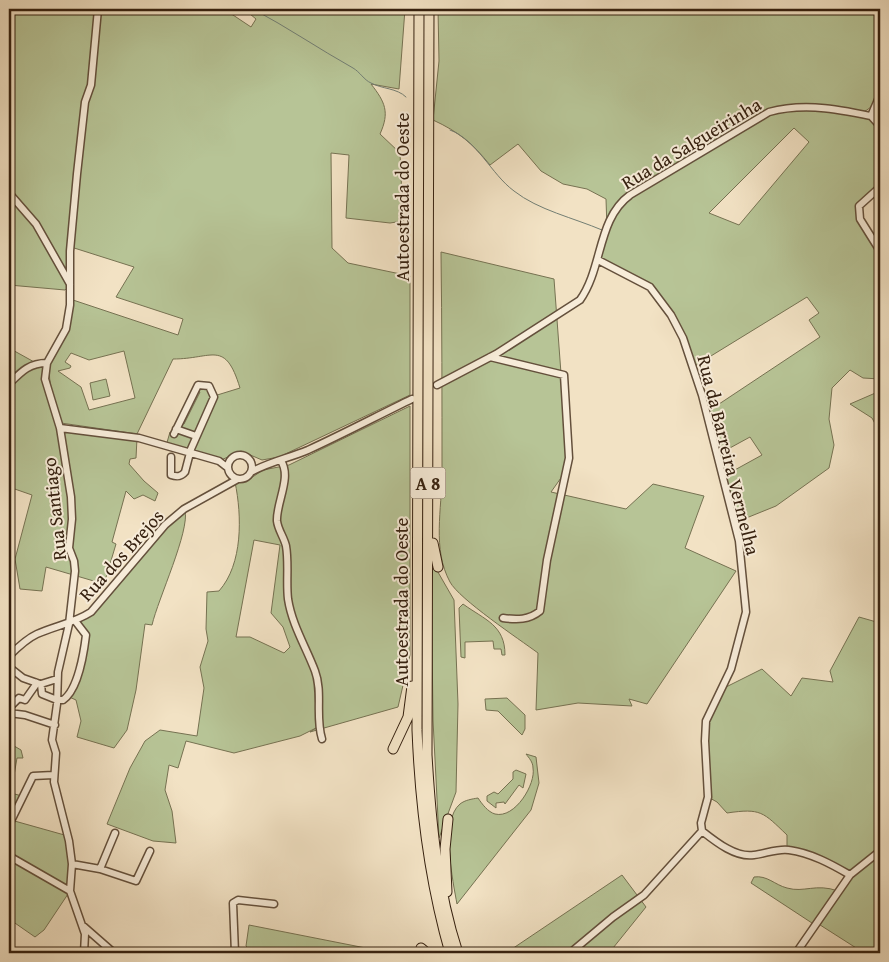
<svg xmlns="http://www.w3.org/2000/svg" width="889" height="962" font-family="'Gentium Book Plus',serif">
  <style>
    .green { fill: #b7c496; stroke: #767252; fill-rule: evenodd }
    .lines { fill: none; stroke-linecap: round; stroke-linejoin: round }
    .stream { stroke: #727e73; stroke-width: 1 }
    .minor-casing { stroke: #64503c; stroke-width: 9 }
    .highway-casing { stroke: #35200f; stroke-width: 11 }
    .minor { stroke: #f7ecd9; stroke-width: 6 }
    .highway { stroke: #f2e2c4; stroke-width: 9 }
    .labels { text-anchor: middle; dominant-baseline: central; stroke-width: 4; stroke-linejoin: round; paint-order: stroke }
    .shield { fill: #f7ecd9; stroke: #6f5d4c; stroke-width: 1 }
    .shield-label { font-size: 18px; font-weight: bold; fill: #35200f }
    .street-label { font-size: 19px; fill: #35200f; stroke: #f7ecd9 }
  </style>
  <rect width="100%" height="100%" fill="#f2e2c4"/>
  <filter id="stains"><feTurbulence type="fractalNoise" baseFrequency=".004" numOctaves="4"/><feColorMatrix values="0 0 0 0 .2 0 0 0 0 .09 0 0 0 0 .02 0 0 0 .5 -.17"/></filter>
  <radialGradient id="worn" r=".72"><stop offset=".6" stop-color="#630" stop-opacity="0"/><stop offset="1" stop-color="#630" stop-opacity=".3"/></radialGradient>
  <path class="green" d="M 9,9 L 224,9 L 251,27 L 256,19 L 244,9 L 405,9 L 399,89 L 371,84 C 385,102 390,112 380,134 L 400,153 L 403,221 L 390,223 L 346,218 L 349,155 L 331,153 L 332,248 L 348,263 L 410,276 L 410,395 L 279,457 L 262,460 L 241,451 L 219,461 L 166,446 L 170,432 L 173,434 L 179,422 L 184,424 L 200,392 L 195,390 L 203,384 L 214,396 L 240,388 C 225,339 213,359 173,359 L 137,434 L 61,423 C 55,404 47,383 50,363 L 68,331 L 73,300 L 178,335 L 183,319 L 116,297 L 134,267 L 71,247 L 70,285 L 65,290 L 9,285 ZM 124,351 L 135,398 L 89,410 L 81,387 L 58,371 L 70,368 L 71,366 L 65,362 L 71,353 L 89,360 Z
    M 438,9 L 880,9 C 880,26 884,78 880,92 C 876,102 870,111 859,113 L 870,117 L 880,127 L 880,185 L 859,206 L 860,219 L 880,251 L 880,379 L 863,378 L 850,370 L 832,388 L 829,419 L 834,445 L 829,468 L 776,506 L 734,523 L 722,477 L 762,455 L 750,437 L 717,455 L 707,412 L 820,337 L 809,320 L 819,313 L 807,297 L 693,367 L 683,338 L 650,287 L 598,260 L 607,229 L 606,199 L 587,189 L 563,184 L 541,171 L 518,144 L 490,165 C 472,143 459,132 433,120 L 439,61 ZM 794,128 L 809,142 L 739,225 L 709,213 Z
    M 441,252 L 554,279 L 568,468 L 551,492 L 626,509 L 653,484 L 704,496 L 685,548 L 736,571 L 647,704 L 629,699 L 632,706 L 578,703 L 536,710 L 538,653 C 519,639 459,599 450,582 C 432,549 442,509 442,473 C 442,399 442,326 441,252 Z
    M 9,348 L 36,363 L 47,363 L 45,379 L 60,428 L 137,438 L 136,458 L 130,459 L 129,464 L 144,481 L 158,493 L 155,501 L 143,495 L 134,499 L 126,491 L 112,542 L 116,544 L 104,584 L 46,567 L 42,591 L 20,589 L 15,559 L 32,495 L 9,487 Z
    M 106,379 L 110,396 L 93,400 L 90,383 Z
    M 880,391 L 880,433 L 872,418 L 850,404 Z
    M 410,406 L 410,655 L 398,707 L 310,732 L 316,728 L 300,736 L 234,753 L 186,741 L 178,768 L 169,765 L 165,790 L 172,811 L 176,843 L 153,841 L 107,824 L 130,768 L 145,741 L 160,730 L 197,736 L 204,688 L 200,667 L 208,641 L 206,629 L 207,592 L 219,591 C 243,564 242,516 235,482 L 248,480 L 263,470 L 289,465 ZM 254,540 L 280,545 L 271,613 L 283,627 L 290,647 L 284,653 L 250,637 L 236,637 Z
    M 185,510 C 190,531 158,599 152,625 L 145,624 L 136,690 L 127,730 L 114,748 L 77,737 L 81,721 L 76,700 L 67,696 L 71,691 L 86,635 L 80,623 L 166,527 Z
    M 431,560 L 454,600 L 458,704 L 456,792 L 439,838 L 433,720 Z
    M 463,604 C 485,620 505,625 505,655 L 502,655 L 501,649 L 494,649 L 493,641 L 465,642 L 465,658 L 461,657 L 459,608 Z
    M 859,617 L 880,623 L 880,953 L 864,953 L 817,923 L 815,925 L 751,883 L 754,877 C 767,875 775,885 787,888 C 804,893 816,883 838,891 L 850,875 L 827,862 L 787,849 L 787,835 C 763,812 761,808 727,813 L 717,802 L 708,797 L 706,721 L 722,689 L 762,669 L 791,696 L 802,678 L 833,682 L 830,671 Z
    M 507,698 L 525,715 L 525,729 L 522,735 L 498,711 L 486,710 L 485,699 Z
    M 9,743 L 21,750 L 23,758 L 17,758 L 11,793 L 22,796 L 11,820 L 68,836 L 70,891 L 44,930 L 35,937 L 12,921 L 9,924 L 9,906 L 12,903 L 9,896 L 12,898 L 14,894 L 9,890 Z
    M 526,754 L 536,757 L 539,783 L 531,810 L 457,904 C 453,882 440,820 460,804 C 465,800 472,799 478,798 C 482,804 488,812 495,814 C 515,819 536,784 533,768 C 533,762 529,758 526,754 Z
    M 516,770 L 526,774 L 523,788 L 519,785 L 505,804 L 504,802 L 496,803 L 496,808 L 487,801 L 487,796 L 494,792 L 498,794 L 513,779 L 513,772 Z
    M 622,875 L 646,907 L 609,953 L 506,953 Z
    M 249,925 L 391,953 L 392,953 L 252,953 L 246,946 Z"/>
  <g class="lines">
    <path class="stream" d="M 253,9 C 287,27 319,49 353,68 C 360,72 364,80 371,83 C 382,89 397,88 406,97
      M 450,130 C 477,140 491,174 514,191 C 538,210 574,218 602,230"/>
    <g class="minor-casing">
      <path id="minor" d="M 871,116 L 880,95
        M 872,117 L 880,126
        M 880,187 L 859,206 L 860,219 L 880,251
        M 9,193 L 36,224 L 70,284
        M 598,260 L 650,287 L 671,315 L 683,338 L 702,395 L 739,541 L 746,612 L 731,669 L 706,721 L 705,741 L 708,797 L 701,823 L 702,831 C 716,842 736,858 754,855 C 765,854 778,848 789,850 C 811,853 831,864 850,875
        M 490,357 L 564,375 L 569,458 L 547,560 L 540,611 C 529,620 517,620 503,618
        M 9,384 C 21,372 29,363 47,363
        M 437,385 L 496,354 L 580,300 C 603,268 597,219 630,195 L 769,112 C 806,102 843,110 880,118
        M 60,428 L 139,438 L 219,461 L 228,468
        M 176,429 L 196,436
        M228 467a12 12 0 1 1 24 0a12 12 0 1 1-24 0Z
        M 171,457 L 171,475 C 177,477 181,477 185,472 L 191,449 L 214,397 L 209,386 L 198,385 L 174,434
        M 281,461 C 292,477 276,503 277,521 C 278,530 284,537 286,546 C 289,563 286,582 288,599 C 292,625 306,647 315,671 C 323,692 315,717 322,739
        M 251,472 C 269,462 289,458 308,450 C 343,434 377,416 412,399
        M 9,656 C 17,648 26,639 37,634 C 55,626 74,623 91,612 L 165,525 L 184,509 L 238,479
        M 9,667 L 23,678 L 40,684
        M 57,679 L 41,684 L 42,694 L 57,700 L 63,700 C 78,690 84,652 86,635 L 76,622
        M 10,707 L 19,698 L 25,700 L 37,683
        M 9,713 L 25,715 L 55,725
        M 9,825 L 33,776 L 53,775
        M 9,856 L 70,891
        M 72,864 L 100,869 L 136,881 L 150,851
        M 100,869 L 115,833
        M 82,925 L 114,953
        M 84,953 L 85,934 L 70,891 L 72,864 L 69,841 L 54,782 L 56,753 L 52,740 L 57,704 L 58,672 L 69,624 L 75,571 L 74,561 L 69,548 L 72,519 L 71,497 L 60,428 L 45,379 L 47,363 L 66,329 L 70,305 L 70,251 L 77,174 L 85,102 L 91,85 L 98,9
        M 235,953 L 233,903 L 238,900 L 274,904
        M 570,953 L 613,917 L 644,895 L 702,831
        M 796,953 L 850,875 L 880,851"/>
    </g>
    <g class="highway-casing">
      <path id="highway" d="M 419,9 L 417,730 C 420,806 429,880 450,953
        M 429,9 L 427,755 C 431,822 437,889 458,953
        M 433,543 L 438,567
        M 393,749 L 408,717 L 412,686
        M 447,892 L 445,849 L 448,819
        M 421,948 L 427,953"/>
    </g>
    <use href="#minor" class="minor"/>
    <use href="#highway" class="highway"/>
  </g>
  <g class="labels">
    <rect class="shield" x="410.5" y="467.5" width="35" height="31" rx="4"/>
    <g class="shield-label">
      <text x="428" y="483">A 8</text>
    </g>
    <g class="street-label">
      <text transform="translate(691 143) rotate(-31)">Rua da Salgueirinha</text>
      <text transform="translate(402 197) rotate(-90)">Autoestrada do Oeste</text>
      <text transform="translate(729 455) rotate(76)">Rua da Barreira Vermelha</text>
      <text transform="translate(54 509) rotate(-96)">Rua Santiago</text>
      <text transform="translate(121 555) rotate(-48)">Rua dos Brejos</text>
      <text transform="translate(401 602) rotate(-90)">Autoestrada do Oeste</text>
    </g>
  </g>
  <rect width="889" height="962" fill="none" stroke="#f2e2c4" stroke-width="30"/>
  <rect x="10" y="10" width="869" height="942" fill="none" stroke="#35200f" stroke-width="2.5"/>
  <rect x="15" y="15" width="859" height="932" fill="none" stroke="#35200f"/>
  <rect width="100%" height="100%" filter="url(#stains)"/>
  <rect width="100%" height="100%" fill="url(#worn)"/>
</svg>
